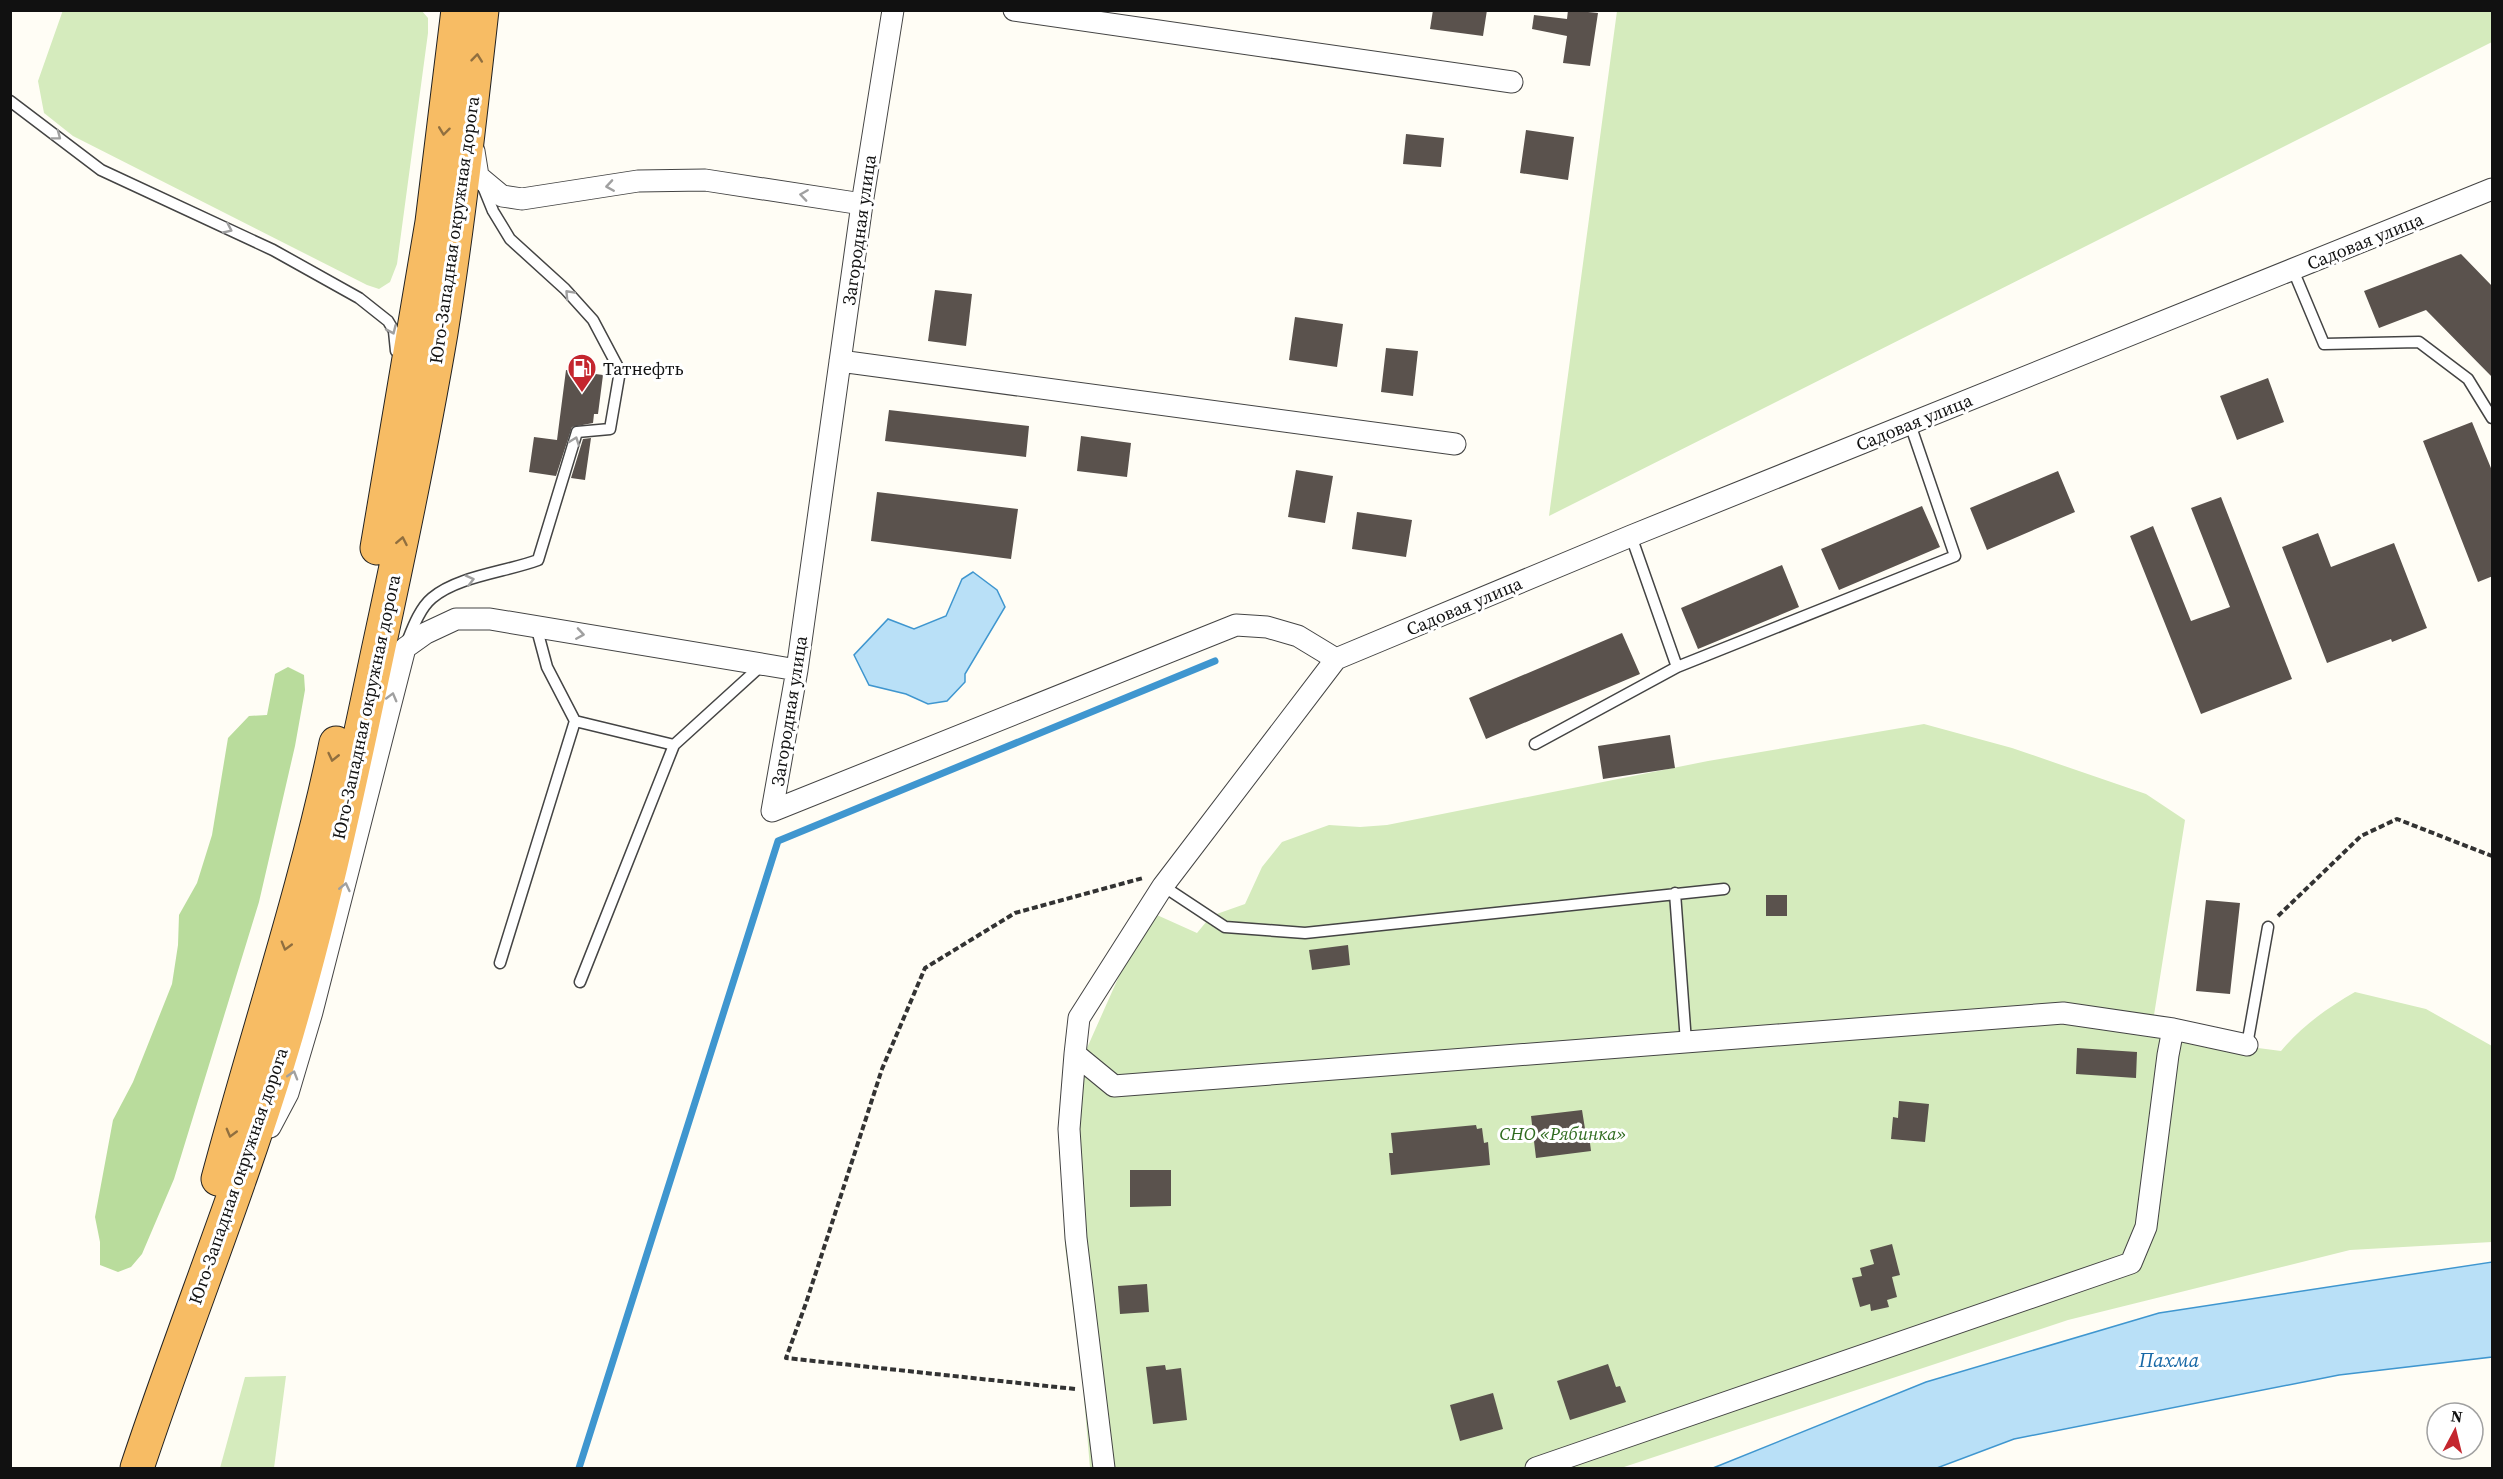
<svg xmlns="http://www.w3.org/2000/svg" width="2503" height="1479" font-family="'Source Serif 4',serif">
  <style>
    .green { fill: #d5ebbd }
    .forest { fill: #b9dc9c }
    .water { fill: #b9e0f7; stroke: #3f96cf; stroke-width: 1.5 }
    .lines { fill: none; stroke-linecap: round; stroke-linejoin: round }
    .stream { stroke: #3f96cf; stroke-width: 7 }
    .building { fill: #5a524d }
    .service-casing { stroke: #444; stroke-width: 13 }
    .minor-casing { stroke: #444; stroke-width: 23 }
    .trunk-casing { stroke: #222; stroke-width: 35 }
    .path { stroke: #333; stroke-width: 4; stroke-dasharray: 6 3; stroke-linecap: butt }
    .service { stroke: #fff; stroke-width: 10 }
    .minor { stroke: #fff; stroke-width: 21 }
    .trunk { stroke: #f7bc64; stroke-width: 33 }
    .oneway { stroke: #906f3f }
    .oneway2 { stroke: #a0a0a0 }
    .labels { text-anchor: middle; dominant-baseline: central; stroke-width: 6; stroke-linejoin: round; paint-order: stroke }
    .street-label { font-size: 18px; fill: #111; stroke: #fff }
    .poi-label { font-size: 18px; fill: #111; stroke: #fff; text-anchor: start }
    .park-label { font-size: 18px; font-style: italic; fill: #2f6b1f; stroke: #fff }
    .water-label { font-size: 20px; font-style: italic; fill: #1768a6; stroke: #fff }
  </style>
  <rect width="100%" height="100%" fill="#fffdf5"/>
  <path class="green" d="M 63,10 L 422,11 L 428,18 L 428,33 L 397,264 L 390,282 L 379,289 L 367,285 L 73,136 L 44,113 L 38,81 Z
    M 1617,11 L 2492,10 L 2492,42 L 1549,516 Z
    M 1924,724 L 2012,748 L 2146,794 L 2185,820 L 2151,1034 L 2281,1051 C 2302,1026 2327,1008 2355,992 L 2426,1009 L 2492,1046 L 2492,1242 L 2350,1250 L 2068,1320 L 1621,1468 L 1090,1468 L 1083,1386 L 1065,1246 L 1063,1117 L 1083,1057 L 1148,911 L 1197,933 L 1211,916 L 1245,904 L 1262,867 L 1282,842 L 1329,825 L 1360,827 L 1387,825 L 1708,761 Z
    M 286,1376 L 274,1468 L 220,1468 L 245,1377 Z"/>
  <path class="forest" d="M 288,667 L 304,675 L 305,690 L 295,746 L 259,902 L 174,1179 L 142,1254 L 131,1267 L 118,1272 L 100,1265 L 100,1242 L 95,1217 L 113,1120 L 133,1082 L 172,984 L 178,945 L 179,915 L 197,883 L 212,835 L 228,738 L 249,716 L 267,715 L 275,674 Z"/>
  <path class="water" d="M 973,572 L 997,590 L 1005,607 L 965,674 L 965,682 L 947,701 L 928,704 L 906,694 L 869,685 L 854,655 L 888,619 L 914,629 L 946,616 L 962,579 Z
    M 2492,1262 L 2492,1357 L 2339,1375 L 2014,1439 L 1937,1468 L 1713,1468 L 1926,1382 L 2159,1313 Z"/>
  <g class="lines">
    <path class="stream" d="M 579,1468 L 778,841 L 1215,661"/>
  </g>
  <path class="building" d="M 1433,10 L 1487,10 L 1483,36 L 1430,29 Z
    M 1568,10 L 1598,13 L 1590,66 L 1563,63 L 1567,36 L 1532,29 L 1534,15 L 1567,19 Z
    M 1526,130 L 1574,137 L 1568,180 L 1520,173 Z
    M 1406,134 L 1444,138 L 1441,167 L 1403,164 Z
    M 2461,254 L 2493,287 L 2493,378 L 2426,310 L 2379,328 L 2364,291 Z
    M 935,290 L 972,294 L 966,346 L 928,341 Z
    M 1295,317 L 1343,324 L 1337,367 L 1289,360 Z
    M 1386,348 L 1418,351 L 1413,396 L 1381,392 Z
    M 566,370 L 603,375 L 598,414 L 594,414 L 593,423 L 572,427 L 556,476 L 529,472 L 534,437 L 557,440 Z
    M 2268,378 L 2284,422 L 2237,440 L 2220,396 Z
    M 889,410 L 1029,426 L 1026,457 L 885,441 Z
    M 2472,422 L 2493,473 L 2493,576 L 2478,582 L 2423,441 Z
    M 1081,436 L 1131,443 L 1127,477 L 1077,471 Z
    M 591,438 L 585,480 L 571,478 L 583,439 Z
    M 1296,470 L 1333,476 L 1325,523 L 1288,517 Z
    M 2058,471 L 2075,512 L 1987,550 L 1970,508 Z
    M 877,492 L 1018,509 L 1011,559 L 871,541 Z
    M 2221,497 L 2292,679 L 2201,714 L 2130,536 L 2153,526 L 2191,621 L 2230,607 L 2191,508 Z
    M 1922,506 L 1940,547 L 1839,590 L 1821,549 Z
    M 1357,512 L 1412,520 L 1406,557 L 1352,549 Z
    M 2318,533 L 2331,567 L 2394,543 L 2427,628 L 2392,642 L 2391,639 L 2327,663 L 2282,547 Z
    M 1782,565 L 1799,607 L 1698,649 L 1681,608 Z
    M 1622,633 L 1640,674 L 1486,739 L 1469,698 Z
    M 1670,735 L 1675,768 L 1603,779 L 1598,746 Z
    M 1766,895 L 1787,895 L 1787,916 L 1766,916 Z
    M 2206,900 L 2240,903 L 2230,994 L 2196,991 Z
    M 1348,945 L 1350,965 L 1312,970 L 1309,950 Z
    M 2077,1048 L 2137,1052 L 2136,1078 L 2076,1074 Z
    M 1899,1101 L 1929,1104 L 1925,1142 L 1891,1139 L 1893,1117 L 1898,1118 Z
    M 1582,1110 L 1586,1135 L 1589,1135 L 1591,1151 L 1536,1158 L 1531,1116 Z
    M 1476,1125 L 1477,1129 L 1482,1128 L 1484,1143 L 1488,1142 L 1490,1165 L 1391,1175 L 1389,1153 L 1393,1153 L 1391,1133 Z
    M 1130,1170 L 1171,1170 L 1171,1206 L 1130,1207 Z
    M 1892,1244 L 1900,1275 L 1892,1277 L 1897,1297 L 1887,1300 L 1889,1307 L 1871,1311 L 1870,1304 L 1860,1307 L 1852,1278 L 1862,1276 L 1860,1268 L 1874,1264 L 1870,1250 Z
    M 1147,1284 L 1149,1312 L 1120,1314 L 1118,1286 Z
    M 1608,1364 L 1616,1387 L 1620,1386 L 1626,1402 L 1570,1420 L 1557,1381 Z
    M 1165,1365 L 1166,1370 L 1181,1368 L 1187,1420 L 1153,1424 L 1146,1367 Z
    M 1493,1393 L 1503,1429 L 1460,1441 L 1450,1405 Z"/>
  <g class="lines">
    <g class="service-casing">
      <path id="service" d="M 10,101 L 101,170 L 273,250 L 359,298 L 388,321 L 394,331 L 396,351
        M 2293,270 L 2324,344 L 2419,342 L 2468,379 L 2492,418
        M 1631,536 L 1677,667 L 1955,556 L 1910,424
        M 536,626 L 547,667 L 575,721 L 674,745 L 762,665
        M 407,642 C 413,627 420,608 432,598 C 458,576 506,572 538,560 L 577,432 L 610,429 L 620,371 L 593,320 L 565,289 L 510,239 L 493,211 L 482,184
        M 1535,744 L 1677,667
        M 1163,886 L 1225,927 L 1305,933 L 1724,889
        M 1675,893 L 1686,1042
        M 500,963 L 575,721
        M 580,982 L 674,745
        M 2247,1045 L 2268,927"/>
    </g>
    <g class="minor-casing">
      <path id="minor" d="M 893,10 L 862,204 L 797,670 L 772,811 L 1236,625 L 1267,627 L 1298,636 L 1336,659
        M 1014,10 L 1512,82
        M 474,151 L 478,176 L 502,196 L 522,199 L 638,181 L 705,180 L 862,204
        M 840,361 L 1455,444
        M 2247,1045 L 2173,1029 L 2063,1013 L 1114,1086 L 1075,1054 L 1079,1018 L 1163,886 L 1336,659 L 1631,536 L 2492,189
        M 1075,1054 L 1069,1129 L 1076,1238 L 1104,1468
        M 270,1127 L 288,1093 L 312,1012 L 405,648 L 426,633 L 456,619 L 490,619 L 797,670
        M 1536,1468 L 2131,1263 L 2146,1227 L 2168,1055 L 2173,1029"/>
    </g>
    <g class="trunk-casing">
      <path id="trunk" d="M 377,548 L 432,222 L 458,10
        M 218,1179 C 257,1033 305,891 336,743
        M 137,1468 C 185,1323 244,1180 287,1033 C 324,907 351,779 378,651 C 401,545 423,439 441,333 C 458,226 470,118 482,10"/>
    </g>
    <path class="path" d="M 2278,916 L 2361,836 L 2397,819 L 2492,856
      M 1075,1389 L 786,1358 L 806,1303 L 882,1069 L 925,968 L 1015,913 L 1143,878"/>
    <use href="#service" class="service"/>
    <use href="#minor" class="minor"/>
    <use href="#trunk" class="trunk"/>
  </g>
  <defs><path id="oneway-chevron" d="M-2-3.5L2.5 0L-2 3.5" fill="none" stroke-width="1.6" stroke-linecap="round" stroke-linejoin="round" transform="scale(1.5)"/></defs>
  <g class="oneway">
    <use href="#oneway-chevron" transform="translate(477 58) rotate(-84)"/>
    <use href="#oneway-chevron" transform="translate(444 131) rotate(97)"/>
    <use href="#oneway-chevron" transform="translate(402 541) rotate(-79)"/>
    <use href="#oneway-chevron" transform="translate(333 757) rotate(103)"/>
    <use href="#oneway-chevron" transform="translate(286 946) rotate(106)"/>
    <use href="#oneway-chevron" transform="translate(231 1133) rotate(105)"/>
  </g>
  <g class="oneway2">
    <use href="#oneway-chevron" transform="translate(57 136) rotate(37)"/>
    <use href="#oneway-chevron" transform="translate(610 186) rotate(171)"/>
    <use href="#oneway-chevron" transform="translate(804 195) rotate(-172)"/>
    <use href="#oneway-chevron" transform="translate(228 229) rotate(25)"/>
    <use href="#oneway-chevron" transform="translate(569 294) rotate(-133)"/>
    <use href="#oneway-chevron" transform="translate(392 330) rotate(66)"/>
    <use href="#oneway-chevron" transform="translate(575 441) rotate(-70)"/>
    <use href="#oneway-chevron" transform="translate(470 580) rotate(-14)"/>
    <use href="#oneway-chevron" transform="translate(580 634) rotate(9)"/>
    <use href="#oneway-chevron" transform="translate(392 697) rotate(-75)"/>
    <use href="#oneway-chevron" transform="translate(345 887) rotate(-77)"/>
    <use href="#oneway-chevron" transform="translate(293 1075) rotate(-73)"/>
  </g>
  <defs>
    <g id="fuel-pin" transform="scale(1.5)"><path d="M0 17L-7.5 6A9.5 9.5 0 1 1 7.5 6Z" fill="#c4262e" stroke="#fff"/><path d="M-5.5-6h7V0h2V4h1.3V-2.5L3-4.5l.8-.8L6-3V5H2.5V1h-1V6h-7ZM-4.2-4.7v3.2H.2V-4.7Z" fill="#fff"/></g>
  </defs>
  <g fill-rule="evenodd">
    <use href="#fuel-pin" x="582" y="368"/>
  </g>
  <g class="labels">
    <g class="street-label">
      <text transform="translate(454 230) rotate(-82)">Юго-Западная окружная дорога</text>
      <text transform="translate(859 230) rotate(-82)">Загородная улица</text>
      <text transform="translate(2365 241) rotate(-22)">Садовая улица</text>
      <text transform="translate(1914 422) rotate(-22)">Садовая улица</text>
      <text transform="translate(1464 606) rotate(-23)">Садовая улица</text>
      <text transform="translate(366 707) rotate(-78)">Юго-Западная окружная дорога</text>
      <text transform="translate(789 711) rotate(-81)">Загородная улица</text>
      <text transform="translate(238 1176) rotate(-71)">Юго-Западная окружная дорога</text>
    </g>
    <g class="poi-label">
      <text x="603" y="368">Татнефть</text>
    </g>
    <g class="park-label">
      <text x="1563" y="1133">СНО «Рябинка»</text>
    </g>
    <g class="water-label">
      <text x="2169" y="1360">Пахма</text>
    </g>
  </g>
  <rect width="2503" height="1479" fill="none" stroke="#111111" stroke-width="24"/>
  <g transform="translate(2455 1431) rotate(7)"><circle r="28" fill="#ffffff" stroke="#a0a0a0" stroke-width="1.5"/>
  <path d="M0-4.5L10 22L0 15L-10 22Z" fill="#c4262e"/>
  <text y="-9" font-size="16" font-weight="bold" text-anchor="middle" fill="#111111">N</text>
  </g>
</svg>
